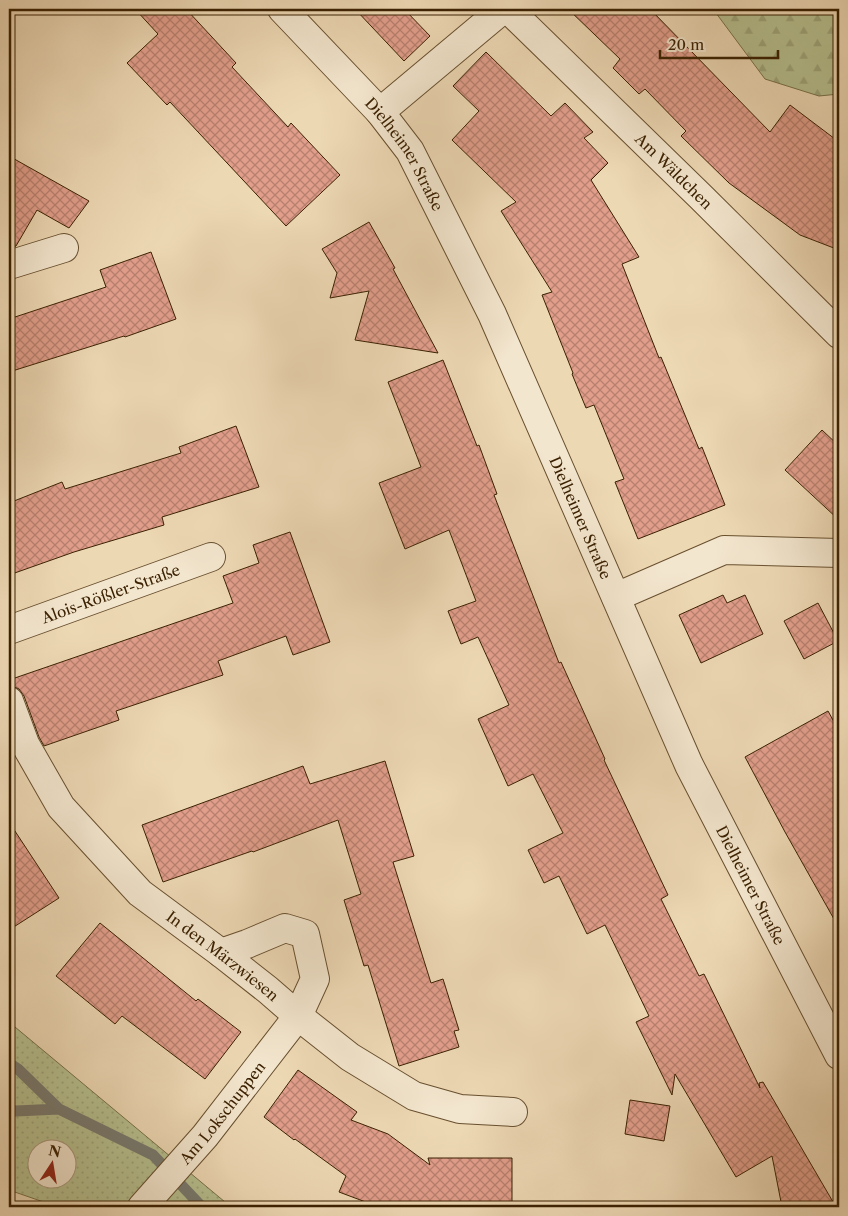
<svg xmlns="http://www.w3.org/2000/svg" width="848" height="1216" font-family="'Libre Caslon Text',serif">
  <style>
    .grass { fill: url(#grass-dots); stroke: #787048; fill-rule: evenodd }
    .forest { fill: url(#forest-firs); stroke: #787048 }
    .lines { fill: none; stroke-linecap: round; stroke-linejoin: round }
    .stream { stroke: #787a70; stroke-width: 11 }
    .building { fill: url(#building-cross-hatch); stroke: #3b2102 }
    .minor-casing { stroke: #684f2e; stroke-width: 30 }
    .minor { stroke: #f3e6ce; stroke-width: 28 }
    .labels { text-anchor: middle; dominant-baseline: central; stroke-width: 5; stroke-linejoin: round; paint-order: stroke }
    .street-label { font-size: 15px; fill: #3b2102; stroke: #f3e6ce }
  </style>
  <defs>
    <pattern id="grass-dots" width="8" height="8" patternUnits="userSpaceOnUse" patternTransform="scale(1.25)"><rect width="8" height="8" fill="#b6bf8f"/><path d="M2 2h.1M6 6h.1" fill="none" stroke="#9da47a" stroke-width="1.8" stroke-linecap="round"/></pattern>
    <pattern id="forest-firs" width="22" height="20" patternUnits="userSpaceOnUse" patternTransform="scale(1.25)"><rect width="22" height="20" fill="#b6bf8f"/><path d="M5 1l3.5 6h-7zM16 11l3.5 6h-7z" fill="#9da47a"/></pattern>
    <pattern id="building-cross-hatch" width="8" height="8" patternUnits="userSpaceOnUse" patternTransform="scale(1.25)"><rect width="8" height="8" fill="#e19e8b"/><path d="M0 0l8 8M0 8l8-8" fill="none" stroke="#b8806f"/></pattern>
  </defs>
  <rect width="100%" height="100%" fill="#edd8b4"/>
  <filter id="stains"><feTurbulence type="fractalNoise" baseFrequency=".004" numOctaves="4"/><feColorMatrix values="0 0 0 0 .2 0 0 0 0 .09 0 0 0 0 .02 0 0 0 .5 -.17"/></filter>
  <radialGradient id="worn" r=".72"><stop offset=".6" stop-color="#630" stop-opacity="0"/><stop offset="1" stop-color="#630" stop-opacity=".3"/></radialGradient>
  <path class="grass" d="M 9,1022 L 231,1207 L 58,1207 L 9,1190 ZM 38,1148 L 68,1148 L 68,1178 L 38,1178 Z"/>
  <path class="forest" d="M 713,9 L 839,9 L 839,94 L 819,96 L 765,79 Z"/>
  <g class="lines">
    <path class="stream" d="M 9,1063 L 18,1069 L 59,1109 L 153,1155 L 202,1207
      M 9,1110 L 16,1111 L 59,1109"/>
  </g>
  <path class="building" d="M 135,9 L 186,9 L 236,63 L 232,67 L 288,127 L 291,123 L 340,175 L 286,226 L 170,102 L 167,105 L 127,63 L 158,34 Z
    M 355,9 L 404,9 L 430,36 L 404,61 Z
    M 568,9 L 650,9 L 770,132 L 790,105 L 839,142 L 839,250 L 800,235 L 729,183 L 681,136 L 686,131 L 645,89 L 639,94 L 613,68 L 620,59 Z
    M 486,52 L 551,116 L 565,103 L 593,132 L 584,138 L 608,163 L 591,180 L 639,257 L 622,264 L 659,358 L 661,357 L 699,449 L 702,447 L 725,505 L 638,539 L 615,482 L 624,479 L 594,405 L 586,408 L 572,374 L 573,373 L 542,295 L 552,292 L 501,211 L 516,202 L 452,140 L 479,111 L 453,86 Z
    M 9,156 L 89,201 L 69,228 L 37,210 L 16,246 L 9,249 Z
    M 369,222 L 395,268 L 393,269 L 438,353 L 355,340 L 369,291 L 330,298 L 337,273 L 322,249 Z
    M 151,252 L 176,319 L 125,337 L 124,336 L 9,372 L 9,319 L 106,287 L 100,270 Z
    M 443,360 L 477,446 L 479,445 L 497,494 L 494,495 L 559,663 L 561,662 L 605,759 L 604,760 L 668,895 L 661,899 L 699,976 L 704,974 L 760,1088 L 759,1083 L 763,1082 L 836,1207 L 782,1207 L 772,1156 L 736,1177 L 675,1074 L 672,1095 L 636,1022 L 649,1016 L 605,925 L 587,934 L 559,876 L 544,883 L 528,850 L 563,833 L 533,774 L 508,786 L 478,719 L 509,705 L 478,637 L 461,644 L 448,611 L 476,601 L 449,530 L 405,549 L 379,483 L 421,467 L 388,382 Z
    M 236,426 L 259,487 L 162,517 L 164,525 L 74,552 L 9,575 L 9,503 L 62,482 L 65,489 L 181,453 L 179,447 Z
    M 822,430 L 839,446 L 839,520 L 785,470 Z
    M 290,532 L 330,642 L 293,655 L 286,636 L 218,661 L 223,675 L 116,711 L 119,720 L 44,746 L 39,737 L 24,696 L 19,689 L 12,686 L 9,686 L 9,680 L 233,603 L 223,576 L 259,563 L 253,545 Z
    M 723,595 L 727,603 L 745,595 L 763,634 L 701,663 L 679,615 Z
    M 818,603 L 838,641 L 804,659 L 784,621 Z
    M 828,711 L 839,731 L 839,928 L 785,832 L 745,757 Z
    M 385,761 L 414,856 L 393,862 L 431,983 L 443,979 L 459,1030 L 454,1031 L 459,1047 L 399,1066 L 368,965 L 364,966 L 344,900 L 361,894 L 338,820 L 253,852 L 252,851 L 163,882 L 142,825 L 303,766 L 310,784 Z
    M 9,822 L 59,898 L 9,930 Z
    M 100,923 L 196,1001 L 198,999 L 241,1032 L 205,1079 L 122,1016 L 115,1024 L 56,976 Z
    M 298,1070 L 357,1112 L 351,1120 L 388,1134 L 430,1165 L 428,1158 L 512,1158 L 512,1207 L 379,1207 L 339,1192 L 346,1176 L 295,1139 L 294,1140 L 264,1117 Z
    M 630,1100 L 670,1106 L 664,1141 L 625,1134 Z"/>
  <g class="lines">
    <g class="minor-casing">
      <g id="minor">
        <path id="s1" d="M 282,9 L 380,112 L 410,151 L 492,314 L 689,765 L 839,1055"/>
        <path id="s2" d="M 508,9 L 701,197 L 839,334"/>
        <path d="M 380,112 L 503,9"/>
        <path d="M 9,265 L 64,248"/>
        <path d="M 616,597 L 724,550 L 839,553"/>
        <path id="s3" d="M 9,630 L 211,557"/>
        <path id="s4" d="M 9,701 L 25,744 L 61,807 L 140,893 L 221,953 L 268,990 L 298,1016 L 350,1057 L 414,1096 L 460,1109 L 513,1112"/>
        <path id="s5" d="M 142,1207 L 205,1136 L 298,1016 L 315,979 L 305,934 L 285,928 L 247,944 L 221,953"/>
      </g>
    </g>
    <use href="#minor" class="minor"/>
  </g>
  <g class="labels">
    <g class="street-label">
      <text stroke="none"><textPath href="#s1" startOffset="191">Dielheimer Straße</textPath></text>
      <text stroke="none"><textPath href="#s2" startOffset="232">Am Wäldchen</textPath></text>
      <text stroke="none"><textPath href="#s1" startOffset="596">Dielheimer Straße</textPath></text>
      <text stroke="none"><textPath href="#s3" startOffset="108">Alois-Rößler-Straße</textPath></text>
      <text stroke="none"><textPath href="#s1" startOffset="1001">Dielheimer Straße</textPath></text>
      <text stroke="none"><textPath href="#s4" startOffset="339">In den Märzwiesen</textPath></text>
      <text stroke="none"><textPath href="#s5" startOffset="124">Am Lokschuppen</textPath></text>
    </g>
  </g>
  <rect width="848" height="1216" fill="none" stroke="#edd8b4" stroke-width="30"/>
  <rect x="10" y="10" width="828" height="1196" fill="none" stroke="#3b2102" stroke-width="2.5"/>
  <rect x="15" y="15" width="818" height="1186" fill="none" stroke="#3b2102"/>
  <g transform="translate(52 1164) rotate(12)"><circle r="24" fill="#f3e6ce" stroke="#a9977c"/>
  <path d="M0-4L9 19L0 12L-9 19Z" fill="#8f2418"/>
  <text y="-8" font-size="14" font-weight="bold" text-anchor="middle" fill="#3b2102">N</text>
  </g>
  <path d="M660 50v8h118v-8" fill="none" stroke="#3b2102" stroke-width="2.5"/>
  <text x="668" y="50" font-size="15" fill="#3b2102" stroke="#f3e6ce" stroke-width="4" paint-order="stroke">20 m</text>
  <rect width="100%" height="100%" filter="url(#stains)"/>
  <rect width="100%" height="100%" fill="url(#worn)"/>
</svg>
